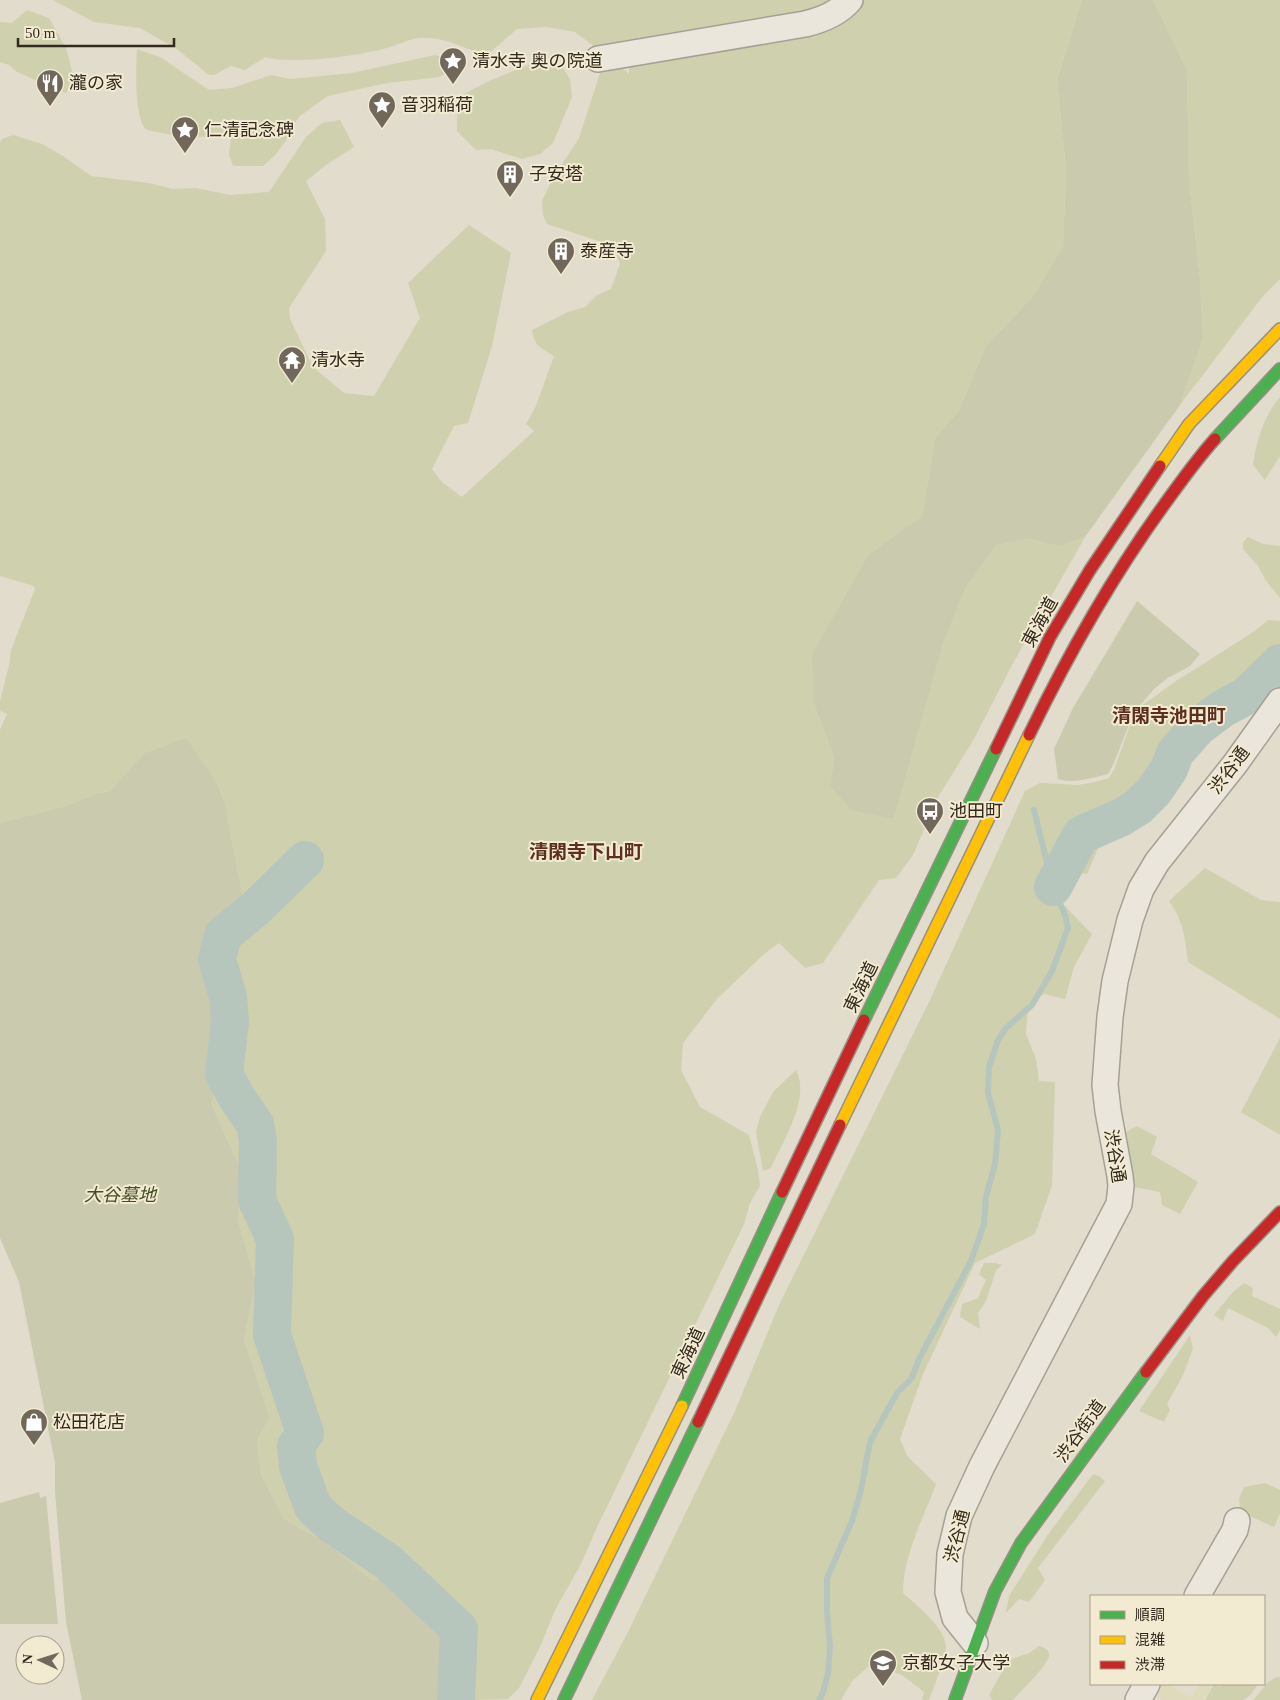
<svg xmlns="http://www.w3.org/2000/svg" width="1280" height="1700" font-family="'Times New Roman','Noto Sans JP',serif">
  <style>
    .farmland { fill: #e0dabc }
    .green { fill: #cfd0ae }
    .cemetery { fill: #cacbae }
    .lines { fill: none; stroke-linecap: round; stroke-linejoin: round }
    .stream { stroke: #b6c6bd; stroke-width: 6 }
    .river { stroke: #b6c6bd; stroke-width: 38 }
    .street-casing { stroke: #a6a094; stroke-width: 28 }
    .fast-casing { stroke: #969084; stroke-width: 14 }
    .slow-casing { stroke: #969084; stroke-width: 14 }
    .jam-casing { stroke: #969084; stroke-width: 14 }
    .street { stroke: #eae6dc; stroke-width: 25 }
    .fast { stroke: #4caf50; stroke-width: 11 }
    .slow { stroke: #ffc107; stroke-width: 11 }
    .jam { stroke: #c62828; stroke-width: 11 }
    .labels { text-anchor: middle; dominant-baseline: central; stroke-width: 4; stroke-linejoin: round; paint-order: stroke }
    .poi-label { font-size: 18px; fill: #34291e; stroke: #f2ead1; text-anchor: start }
    .street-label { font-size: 18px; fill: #34291e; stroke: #f2ead1 }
    .park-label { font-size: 18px; font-style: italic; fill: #434f26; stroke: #f2ead1 }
    .neighbourhood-label { font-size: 19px; font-weight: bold; fill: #5d2f20; stroke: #f2ead1 }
  </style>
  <rect width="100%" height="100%" fill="#e1dccb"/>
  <path class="farmland" d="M 1157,1684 L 1167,1684 L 1191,1698 L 1200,1684 L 1213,1684 L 1203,1700 L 1163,1700 L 1152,1693 Z"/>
  <path class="green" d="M 53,0 L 834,0 L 819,10 L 599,50 L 575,32 L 546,27 L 517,29 L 486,56 C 465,48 442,36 420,38 C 409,39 397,45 387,48 C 356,56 295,65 265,57 L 245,70 L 231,66 L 214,75 L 209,75 L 177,49 L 140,28 L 94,22 Z
    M 862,0 L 1082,0 L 1057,80 L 1066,169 L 1063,247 L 1032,297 L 986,346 L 959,410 L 935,438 L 922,516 L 869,554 L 814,704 L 834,757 L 830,787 L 852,811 L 894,819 L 944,641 L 966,587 L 997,545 L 1028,539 L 1059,546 L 1085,537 L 1012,665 L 974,739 L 938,797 L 913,855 L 896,878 L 879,880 L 823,963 L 805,968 L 779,943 L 764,954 L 717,999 L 683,1043 L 681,1070 L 700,1107 L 749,1135 L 758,1170 L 760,1186 L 750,1203 L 744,1224 L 599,1523 L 580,1566 L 556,1608 L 539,1649 L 519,1688 L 508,1699 L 473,1700 L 460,1692 L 455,1680 L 453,1634 L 373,1581 L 327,1543 L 284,1519 L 261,1474 L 257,1440 L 270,1418 L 244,1339 L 256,1282 L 238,1221 L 244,1176 L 212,1106 L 220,1050 L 206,955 L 247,920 L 225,803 L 217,783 L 143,754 L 110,791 L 97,793 L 65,806 L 0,823 L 0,730 L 7,714 L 0,711 L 0,702 L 10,661 L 11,650 L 35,589 L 34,586 L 0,576 L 0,143 L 2,139 L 13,135 L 42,144 L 63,156 L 91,176 L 149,183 L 173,189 L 196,188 L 230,195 L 269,192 L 306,137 L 322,123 L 340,120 L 354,147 L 326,165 L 306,181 L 325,219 L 326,251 L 289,308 L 290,319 L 313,367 L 344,393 L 374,396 L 420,318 L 408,283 L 469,225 L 511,253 L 492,346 L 468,423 L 454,426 L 432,469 L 442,482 L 462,497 L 534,431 L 526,424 L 536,406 L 554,356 C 541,348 534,346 532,330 L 568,312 L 585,307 L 597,295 L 611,289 L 620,264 L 613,246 L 547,224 L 543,215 L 542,201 L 553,178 L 579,138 L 601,70 L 619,65 L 629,74 L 629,65 L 828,31 L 851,16 Z
    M 1153,0 L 1280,0 L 1280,279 L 1263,296 L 1180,405 L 1203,338 L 1200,278 L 1189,181 L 1187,70 Z
    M 27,10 L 49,18 L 66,48 L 74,79 L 66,93 L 17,72 L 9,65 L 0,62 L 0,22 L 12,23 Z
    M 137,49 L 160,57 L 209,90 L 232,88 L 271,75 L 290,79 L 352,73 L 435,55 L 451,60 L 452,70 L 439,77 L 387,83 L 328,96 L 300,116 L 291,128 L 286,141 L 275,155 L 263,166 L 233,166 L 229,155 L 231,136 C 205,137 182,138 157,132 C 154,131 149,131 146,129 C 134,118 136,65 137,49 Z
    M 536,62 L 552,64 L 563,68 L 570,79 L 572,97 L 553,143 L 540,154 L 522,159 L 491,149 L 476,150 L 457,131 L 457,108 L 464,94 L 489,81 Z
    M 1280,397 L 1280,456 L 1265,480 L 1253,465 C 1256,442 1264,415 1280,397 Z
    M 1248,537 L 1263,544 L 1279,546 L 1280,545 L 1280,598 L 1266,581 L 1258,566 L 1243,549 L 1243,542 Z
    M 1268,620 L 1280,621 L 1280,655 L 1238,700 L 1204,718 L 1175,746 L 1152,782 L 1125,808 L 1106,830 L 1087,874 L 1065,870 L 1056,897 L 1092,934 L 1074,967 L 1065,999 L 1044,994 L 1028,1004 L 1026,1034 L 1036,1059 L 1039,1081 L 1055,1082 L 1052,1185 L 1035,1234 L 975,1263 L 923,1374 L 900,1439 L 907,1456 L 936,1484 C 923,1519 903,1555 903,1593 C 917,1606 945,1627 946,1647 C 946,1657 933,1689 929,1700 L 922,1700 L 924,1692 L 902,1675 L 871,1664 L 852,1681 L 841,1700 L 592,1700 L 627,1634 L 735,1411 L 779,1305 L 930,1000 L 1025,791 L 1040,783 L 1078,785 L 1095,782 L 1109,778 L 1114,770 L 1129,728 L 1144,704 L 1176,681 L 1255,631 Z
    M 1205,868 L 1261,900 L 1280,902 L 1280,1019 L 1188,962 C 1185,938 1184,922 1169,901 Z
    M 1280,1038 L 1280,1135 L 1241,1112 Z
    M 796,1070 C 811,1098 783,1141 771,1168 L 763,1171 L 756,1132 L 760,1117 L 773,1092 Z
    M 1137,1126 L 1157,1137 L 1151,1154 L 1198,1182 L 1180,1214 L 1162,1205 L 1160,1192 L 1134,1187 L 1123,1134 Z
    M 984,1263 L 996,1263 L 1002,1265 L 996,1270 L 986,1301 L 978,1313 L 980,1329 L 960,1317 L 962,1304 L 978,1298 L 986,1280 L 979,1274 Z
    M 1244,1283 L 1253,1288 L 1252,1296 L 1280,1309 L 1280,1330 L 1276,1337 L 1268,1328 L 1228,1308 L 1223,1321 L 1214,1315 L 1233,1292 Z
    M 1190,1335 L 1193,1349 L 1183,1375 L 1167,1404 L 1170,1410 L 1164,1422 L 1139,1411 Z
    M 1093,1474 L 1099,1476 L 1105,1481 L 1038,1568 L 1045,1580 L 1029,1602 L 1019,1599 L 1006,1613 L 1009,1596 L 1047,1536 Z
    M 1265,1483 L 1280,1490 L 1280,1513 L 1274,1527 L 1241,1512 L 1239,1499 L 1244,1487 Z
    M 1039,1646 C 1044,1648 1050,1649 1049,1656 C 1048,1665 1020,1692 1013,1700 L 992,1700 L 989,1695 L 1009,1660 L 1029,1653 Z
    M 1280,1677 L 1280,1700 L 1253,1700 C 1262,1692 1267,1678 1280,1677 Z
    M 1214,1684 L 1220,1687 L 1221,1684 L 1258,1684 L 1251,1694 L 1244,1700 L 1205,1700 Z"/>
  <path class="cemetery" d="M 1082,0 L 1153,0 L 1187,70 L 1189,181 L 1200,278 L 1203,338 L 1180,405 L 1085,537 L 1059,546 L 1028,539 L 997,545 L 966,587 L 944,641 L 894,819 L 852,811 L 830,787 L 834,757 L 814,704 L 812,655 L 869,554 L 922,516 L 935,438 L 959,410 L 986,346 L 1032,297 L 1063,247 L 1066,169 L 1057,80 Z
    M 1137,601 L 1200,654 L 1190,666 L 1168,678 L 1155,688 L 1134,712 L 1113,765 L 1108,774 C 1092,778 1073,784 1058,779 L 1054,749 L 1073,708 Z
    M 186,738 L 217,783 L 225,803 L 247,920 L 206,955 L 220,1050 L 212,1106 L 244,1176 L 238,1221 L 256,1282 L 244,1339 L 270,1418 L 257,1440 L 261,1474 L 284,1519 L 327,1543 L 373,1581 L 389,1578 L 453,1634 L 455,1662 L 453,1700 L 82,1700 L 66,1622 L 55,1492 L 55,1463 L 19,1282 L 0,1238 L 0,823 L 65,806 L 97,793 L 110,791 L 143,754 Z
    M 39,1492 L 40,1498 L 46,1496 L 58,1624 L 0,1624 L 0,1503 Z"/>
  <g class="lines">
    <path class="stream" d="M 819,1700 L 823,1693 L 828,1673 L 830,1647 L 827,1612 L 827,1578 L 852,1521 L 861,1490 L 870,1442 L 897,1393 L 911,1379 L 920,1357 L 971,1261 L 984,1224 L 986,1197 L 995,1164 L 998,1130 L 988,1093 L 989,1067 L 998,1040 L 1006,1028 L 1032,1005 L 1052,971 L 1068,928 L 1065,915 L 1053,887 L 1034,810"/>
    <path class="river" d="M 305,860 L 255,909 L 223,935 L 217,959 L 228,997 L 230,1022 L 224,1074 L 237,1098 L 255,1124 L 258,1141 L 257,1200 L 275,1239 L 272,1335 L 305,1433 L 296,1446 L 298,1466 L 313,1507 L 331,1524 L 388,1562 L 459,1629 L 456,1700
      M 1053,887 L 1081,835 L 1122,817 L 1138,807 L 1154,791 L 1169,769 L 1175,753 L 1198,727 L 1222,709 L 1246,696 L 1280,663"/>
    <g class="street-casing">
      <path id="street" d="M 598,59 L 805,24 C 822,20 838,14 850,0
        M 1197,1596 L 1235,1530 L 1237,1521
        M 975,1643 L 955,1618 L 948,1592 L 950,1554 L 959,1516 L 982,1466 L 1119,1204 L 1121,1186 L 1120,1176 L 1108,1111 L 1105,1085 L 1110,1017 L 1115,981 L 1130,920 L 1141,889 L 1157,862 L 1235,764 L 1280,701
        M 1138,1700 L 1147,1684"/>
    </g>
    <g class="fast-casing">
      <path id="fast" d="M 1215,439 L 1280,369
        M 864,1020 L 996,749
        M 682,1406 L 782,1192
        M 564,1700 L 698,1422
        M 955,1700 L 995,1591 L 1021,1543 L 1146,1372"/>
    </g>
    <g class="slow-casing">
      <path id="slow" d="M 1160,466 L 1189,424 L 1280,329
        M 840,1125 L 1029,735
        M 537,1700 L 682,1406"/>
    </g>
    <g class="jam-casing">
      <path id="jam" d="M 1029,735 C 1068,655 1111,578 1164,505 C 1180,483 1196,460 1215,439
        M 996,749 L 1050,637 L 1090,570 L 1160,466
        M 782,1192 L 864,1020
        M 1146,1372 L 1203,1296 L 1233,1261 L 1280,1212
        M 698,1422 L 840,1125"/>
    </g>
    <use href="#street" class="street"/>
    <use href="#fast" class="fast"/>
    <use href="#slow" class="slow"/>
    <use href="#jam" class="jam"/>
  </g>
  <defs>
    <g id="sight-pin" transform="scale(1.4375)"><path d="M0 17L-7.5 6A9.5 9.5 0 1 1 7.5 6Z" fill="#71685b" stroke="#f2ead1"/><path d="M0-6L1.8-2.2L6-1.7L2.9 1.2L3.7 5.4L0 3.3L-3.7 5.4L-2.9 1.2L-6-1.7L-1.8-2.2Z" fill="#fff"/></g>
    <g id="restaurant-pin" transform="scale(1.4375)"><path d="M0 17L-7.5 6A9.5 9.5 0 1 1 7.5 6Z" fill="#71685b" stroke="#f2ead1"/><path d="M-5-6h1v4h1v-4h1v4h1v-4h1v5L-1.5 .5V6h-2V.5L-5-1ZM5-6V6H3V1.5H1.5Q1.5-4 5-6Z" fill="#fff"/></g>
    <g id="building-pin" transform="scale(1.4375)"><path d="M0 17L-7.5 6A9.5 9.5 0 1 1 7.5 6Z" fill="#71685b" stroke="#f2ead1"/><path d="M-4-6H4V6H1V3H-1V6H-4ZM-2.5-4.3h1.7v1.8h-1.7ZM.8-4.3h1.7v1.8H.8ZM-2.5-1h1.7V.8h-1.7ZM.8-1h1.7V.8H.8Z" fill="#fff"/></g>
    <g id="temple-pin" transform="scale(1.4375)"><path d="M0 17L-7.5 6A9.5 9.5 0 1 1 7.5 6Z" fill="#71685b" stroke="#f2ead1"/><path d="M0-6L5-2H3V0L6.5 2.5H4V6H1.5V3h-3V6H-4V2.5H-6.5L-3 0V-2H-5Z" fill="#fff"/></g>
    <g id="bus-pin" transform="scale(1.4375)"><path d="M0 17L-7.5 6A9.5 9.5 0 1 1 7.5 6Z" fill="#71685b" stroke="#f2ead1"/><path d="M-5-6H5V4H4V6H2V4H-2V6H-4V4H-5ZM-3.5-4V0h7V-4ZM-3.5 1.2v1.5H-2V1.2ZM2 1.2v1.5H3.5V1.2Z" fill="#fff"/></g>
    <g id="shop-pin" transform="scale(1.4375)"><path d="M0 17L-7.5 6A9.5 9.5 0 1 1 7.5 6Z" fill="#71685b" stroke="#f2ead1"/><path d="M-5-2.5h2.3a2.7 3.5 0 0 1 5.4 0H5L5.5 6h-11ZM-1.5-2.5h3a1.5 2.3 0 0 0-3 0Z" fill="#fff"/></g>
    <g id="university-pin" transform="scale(1.4375)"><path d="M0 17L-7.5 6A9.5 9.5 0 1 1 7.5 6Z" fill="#71685b" stroke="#f2ead1"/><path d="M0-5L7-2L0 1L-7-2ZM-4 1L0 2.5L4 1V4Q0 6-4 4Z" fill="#fff"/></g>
  </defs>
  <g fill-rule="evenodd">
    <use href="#sight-pin" x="453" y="61"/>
    <use href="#restaurant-pin" x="50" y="83"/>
    <use href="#sight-pin" x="382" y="105"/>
    <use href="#sight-pin" x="185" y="130"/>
    <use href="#building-pin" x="510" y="174"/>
    <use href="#building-pin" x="561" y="251"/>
    <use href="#temple-pin" x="292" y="360"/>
    <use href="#bus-pin" x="930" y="811"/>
    <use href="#shop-pin" x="34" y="1422"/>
    <use href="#university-pin" x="883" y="1663"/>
  </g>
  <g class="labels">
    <g class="poi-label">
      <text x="472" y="61">清水寺 奥の院道</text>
      <text x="69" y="83">瀧の家</text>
      <text x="401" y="105">音羽稲荷</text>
      <text x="204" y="130">仁清記念碑</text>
      <text x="529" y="174">子安塔</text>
      <text x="580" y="251">泰産寺</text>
      <text x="311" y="360">清水寺</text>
      <text x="949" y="811">池田町</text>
      <text x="53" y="1422">松田花店</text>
      <text x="902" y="1663">京都女子大学</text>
    </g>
    <g class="street-label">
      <text transform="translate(1040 622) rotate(-61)">東海道</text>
      <text transform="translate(1229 770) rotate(-53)">渋谷通</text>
      <text transform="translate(861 987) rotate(-64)">東海道</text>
      <text transform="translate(1115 1156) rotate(81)">渋谷通</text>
      <text transform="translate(688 1353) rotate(-65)">東海道</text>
      <text transform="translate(1080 1431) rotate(-54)">渋谷街道</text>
      <text transform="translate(957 1536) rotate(-76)">渋谷通</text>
    </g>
    <g class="park-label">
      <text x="120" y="1195">大谷墓地</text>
    </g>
    <g class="neighbourhood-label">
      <text x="1169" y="715">清閑寺池田町</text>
      <text x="586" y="851">清閑寺下山町</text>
    </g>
  </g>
  <rect x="1090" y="1595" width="175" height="90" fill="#f2ead1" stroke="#a69d89"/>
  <rect x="1100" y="1611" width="25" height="8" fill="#4caf50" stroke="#a69d89"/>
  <text x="1135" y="1620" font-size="15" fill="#34291e">順調</text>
  <rect x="1100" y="1636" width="25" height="8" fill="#ffc107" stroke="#a69d89"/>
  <text x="1135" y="1645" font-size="15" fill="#34291e">混雑</text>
  <rect x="1100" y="1661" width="25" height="8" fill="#c62828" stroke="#a69d89"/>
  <text x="1135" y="1670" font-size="15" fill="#34291e">渋滞</text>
  <g transform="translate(40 1660) rotate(274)"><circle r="24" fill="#f2ead1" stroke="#a69d89"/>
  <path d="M0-4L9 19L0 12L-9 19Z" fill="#71685b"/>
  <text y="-8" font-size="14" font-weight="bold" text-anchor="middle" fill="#34291e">N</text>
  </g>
  <path d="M18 38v8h156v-8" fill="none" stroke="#34291e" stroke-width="2.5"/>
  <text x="25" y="38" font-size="15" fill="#34291e" stroke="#f2ead1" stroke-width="4" paint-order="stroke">50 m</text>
</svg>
